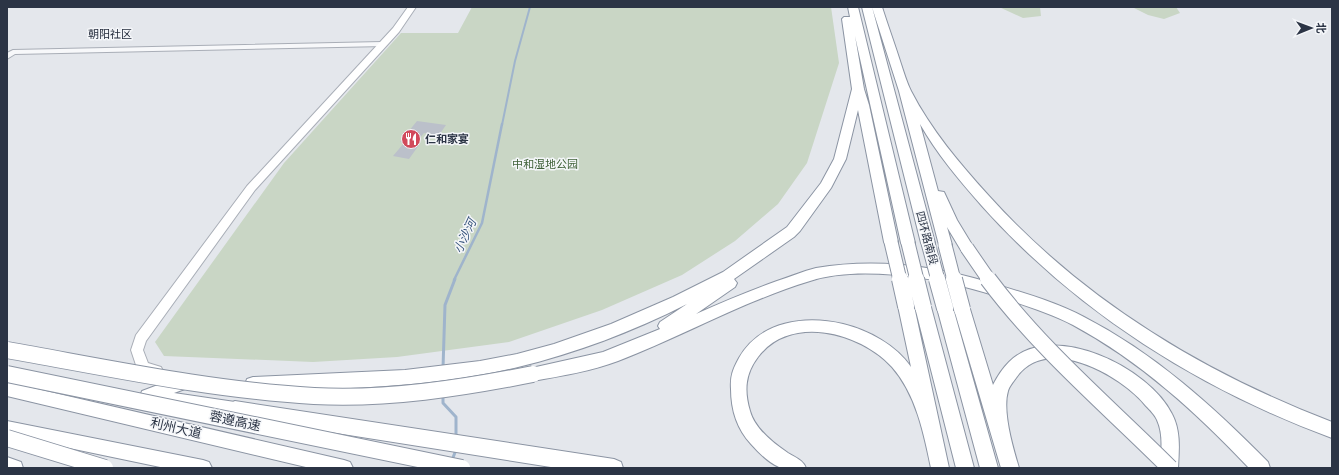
<svg xmlns="http://www.w3.org/2000/svg" width="1339" height="475" font-family="'Asap Condensed','Noto Sans SC',sans-serif">
  <style>
    .green { fill: #c9d6c5 }
    .lines { fill: none; stroke-linecap: round; stroke-linejoin: round }
    .stream-far2 { stroke: #9fb4cc; stroke-width: 2 }
    .stream-far1 { stroke: #9fb4cc; stroke-width: 2.5 }
    .stream { stroke: #9fb4cc; stroke-width: 3 }
    .building { fill: #bbc0ca }
    .tertiary-casing { stroke: #a9aeb7; stroke-width: 2 }
    .secondary-casing { stroke: #a9aeb7; stroke-width: 2 }
    .trunk-casing { stroke: #8b94a3; stroke-width: 2 }
    .motorway-casing { stroke: #8b94a3; stroke-width: 2 }
    .tertiary { fill: #f7f8fa; fill-rule: evenodd }
    .secondary { fill: #fff; fill-rule: evenodd }
    .trunk { fill: #fff; fill-rule: evenodd }
    .motorway { fill: #fff; fill-rule: evenodd }
    .motorway-bridge-far1-casing { stroke: #8b94a3; stroke-width: 15; stroke-linecap: butt }
    .motorway-bridge-casing { stroke: #8b94a3; stroke-width: 18; stroke-linecap: butt }
    .motorway-bridge-far1 { stroke: #fff; stroke-width: 13 }
    .motorway-bridge { stroke: #fff; stroke-width: 16 }
    .labels { text-anchor: middle; dominant-baseline: central; stroke-width: 3; stroke-linejoin: round; paint-order: stroke }
    .far-quarter-label { font-size: 11px; fill: #1d2536; stroke: #f4f6f9 }
    .poi-label { font-size: 11px; font-weight: bold; fill: #2b3445; stroke: #f4f6f9; text-anchor: start }
    .park-label { font-size: 11px; fill: #3f6138; stroke: #f4f6f9 }
    .street-label { font-size: 11px; fill: #2b3445; stroke: #f4f6f9 }
    .water-label { font-size: 12px; font-style: italic; fill: #34527a; stroke: #f4f6f9 }
    .near-street-label { font-size: 13px; fill: #2b3445; stroke: #f4f6f9 }
  </style>
  <rect width="100%" height="100%" fill="#e4e7ec"/>
  <path class="green" d="M 472,7 L 831,7 L 839,63 L 807,163 L 778,204 L 735,241 L 682,275 L 602,310 L 509,342 L 397,357 L 313,362 L 164,356 L 155,342 L 284,163 L 401,33 L 458,33 Z
    M 999,7 L 1040,7 L 1041,16 L 1023,18 Z
    M 1132,7 L 1176,7 L 1180,13 L 1164,19 L 1148,15 Z"/>
  <g class="lines">
    <path class="stream-far2" d="M 502,125 L 515,61 L 530,7"/>
    <path class="stream-far1" d="M 454,280 L 482,223 L 502,124"/>
    <path class="stream" d="M 443,368 L 445,305 L 455,279
      M 443,395 L 443,403 L 456,417 L 456,437
      M 452,460 L 456,450"/>
  </g>
  <path class="building" d="M 417,121 L 446,125 L 439,135 L 424,133 L 415,144 L 419,145 L 409,159 L 393,156 L 404,143 L 400,142 Z"/>
  <g class="lines">
    <g class="tertiary-casing">
      <path id="tertiary" d="M 382,42 L 385,42 L 385,46 L 15,54 L 7,59 L 7,53 L 13,50 Z"/>
    </g>
    <g class="secondary-casing">
      <path id="secondary" d="M 408,7 L 416,7 L 399,32 L 255,190 L 146,341 L 143,350 L 148,363 L 161,367 L 163,371 L 161,375 L 156,376 L 138,371 L 131,350 L 136,335 L 247,186 L 393,28 Z"/>
    </g>
    <g class="trunk-casing">
      <path id="trunk" d="M 187,374 L 193,376 L 195,381 L 193,386 L 174,393 L 235,402 L 241,404 L 243,409 L 241,414 L 235,416 L 142,401 L 140,396 L 142,391 Z
        M 7,382 L 344,460 L 350,462 L 353,468 L 310,468 L 7,396 Z
        M 7,421 L 203,460 L 209,462 L 212,468 L 165,468 L 7,435 Z"/>
    </g>
    <g class="motorway-casing">
      <path id="motorway" d="M 848,7 L 858,7 L 915,243 L 913,247 L 908,248 L 903,247 L 901,243 L 855,36 L 864,89 L 869,105 L 898,242 L 896,246 L 891,247 L 886,246 L 884,242 L 858,110 L 846,159 L 831,188 L 800,231 L 794,237 L 734,279 L 737,283 L 735,287 L 696,314 C 723,302 749,291 777,281 C 790,277 803,271 816,268 C 874,258 932,265 988,282 C 1020,292 1054,301 1084,317 C 1154,353 1213,406 1268,462 L 1270,468 L 1249,468 C 1197,413 1140,361 1073,325 C 1052,314 1029,307 1006,299 C 978,290 950,282 921,278 C 886,273 844,270 810,281 C 744,301 683,336 618,361 C 591,371 562,376 533,381 L 527,379 L 525,374 L 527,369 L 603,352 L 660,329 L 658,326 L 660,322 L 687,304 C 634,331 576,353 518,367 C 431,388 341,389 253,391 L 247,389 L 245,384 L 247,379 L 253,377 L 405,370 L 480,361 L 517,354 L 554,344 L 611,324 L 673,297 L 723,272 L 787,227 L 821,183 L 834,159 L 852,89 L 842,19 L 844,17 L 850,17 Z
        M 862,7 L 872,7 L 935,243 L 933,247 L 928,248 L 923,247 L 921,243 Z
        M 872,7 L 882,7 C 888,26 895,45 901,64 C 904,73 907,83 911,91 C 931,130 960,164 989,196 C 1083,300 1202,372 1332,422 L 1332,438 C 1199,389 1077,312 982,206 C 959,180 937,154 920,124 L 938,191 L 944,192 L 957,220 L 974,248 L 972,252 L 967,253 L 962,252 L 947,227 L 952,245 L 950,249 L 945,250 L 940,249 L 899,91 Z
        M 906,300 L 911,302 L 914,306 L 949,468 L 931,468 C 924,434 916,394 892,367 C 860,332 790,314 758,357 C 745,374 744,391 750,411 C 755,429 773,443 788,453 C 796,458 803,460 806,468 C 799,468 786,470 779,467 C 769,463 759,453 751,444 C 737,429 731,410 731,389 C 730,376 733,369 739,358 C 760,321 805,315 843,324 C 868,330 896,345 911,367 L 898,306 L 901,302 Z
        M 923,301 L 928,303 L 931,307 L 974,468 L 956,468 L 915,307 L 918,303 Z
        M 945,302 L 950,304 L 953,308 L 998,468 L 980,468 L 937,308 L 940,304 Z
        M 962,303 L 967,305 L 970,309 L 993,385 C 997,377 1003,368 1009,362 C 1052,319 1150,368 1172,414 C 1181,431 1179,450 1178,468 L 1160,468 C 1161,453 1164,435 1157,420 C 1155,415 1150,410 1146,406 C 1121,375 1046,333 1016,378 C 1013,382 1009,387 1008,391 C 1002,411 1013,448 1019,468 L 1001,468 L 954,309 L 957,305 Z
        M 235,401 L 614,459 L 621,462 L 623,468 L 557,468 L 235,417 L 229,414 L 226,409 L 229,404 Z
        M 7,457 L 21,462 L 23,468 L 7,468 Z"/>
    </g>
    <use href="#tertiary" class="tertiary"/>
    <use href="#secondary" class="secondary"/>
    <use href="#trunk" class="trunk"/>
    <use href="#motorway" class="motorway"/>
    <g class="motorway-bridge-far1-casing">
      <path id="motorway-bridge-far1" d="M 891,242 L 900,280
        M 908,243 L 917,280
        M 928,243 L 938,280
        M 945,245 L 954,280
        M 967,248 L 989,280"/>
    </g>
    <g class="motorway-bridge-casing">
      <path id="motorway-bridge" d="M 900,279 L 906,306
        M 916,279 L 923,307
        M 937,279 L 945,308
        M 954,279 L 962,309
        M 988,279 C 1041,350 1108,406 1170,468
        M 7,350 C 109,368 211,390 314,396 C 387,400 462,388 533,374
        M 7,374 L 462,468
        M 7,438 L 105,468"/>
    </g>
    <use href="#motorway-bridge-far1" class="motorway-bridge-far1"/>
    <use href="#motorway-bridge" class="motorway-bridge"/>
  </g>
  <defs>
    <g id="restaurant-disc" transform="scale(1)"><circle r="9.5" fill="#d1495b" stroke="#f4f6f9"/><path d="M-5-6h1v4h1v-4h1v4h1v-4h1v5L-1.5 .5V6h-2V.5L-5-1ZM5-6V6H3V1.5H1.5Q1.5-4 5-6Z" fill="#fff"/></g>
  </defs>
  <g fill-rule="evenodd">
    <use href="#restaurant-disc" x="411" y="139"/>
  </g>
  <g class="labels">
    <g class="far-quarter-label">
      <text x="110" y="34">朝阳社区</text>
    </g>
    <g class="poi-label">
      <text x="425" y="139">仁和家宴</text>
    </g>
    <g class="park-label">
      <text x="545" y="164">中和湿地公园</text>
    </g>
    <g class="street-label">
      <text transform="translate(927 238) rotate(75)">四环路南段</text>
    </g>
    <g class="water-label">
      <text transform="translate(465 236) rotate(-65)">小沙河</text>
    </g>
    <g class="near-street-label">
      <text transform="translate(235 421) rotate(12)">蓉遵高速</text>
      <text transform="translate(176 428) rotate(13)">利州大道</text>
    </g>
  </g>
  <rect width="1339" height="475" fill="none" stroke="#2b3445" stroke-width="16"/>
  <g transform="translate(1311 28) rotate(89)" stroke="#f4f6f9" stroke-width="3" paint-order="stroke">
  <path d="M0-3L7 15L0 10L-7 15Z" fill="#2b3445"/>
  <text y="-6" font-size="11" font-weight="bold" text-anchor="middle" fill="#2b3445">北</text>
  </g>
</svg>
